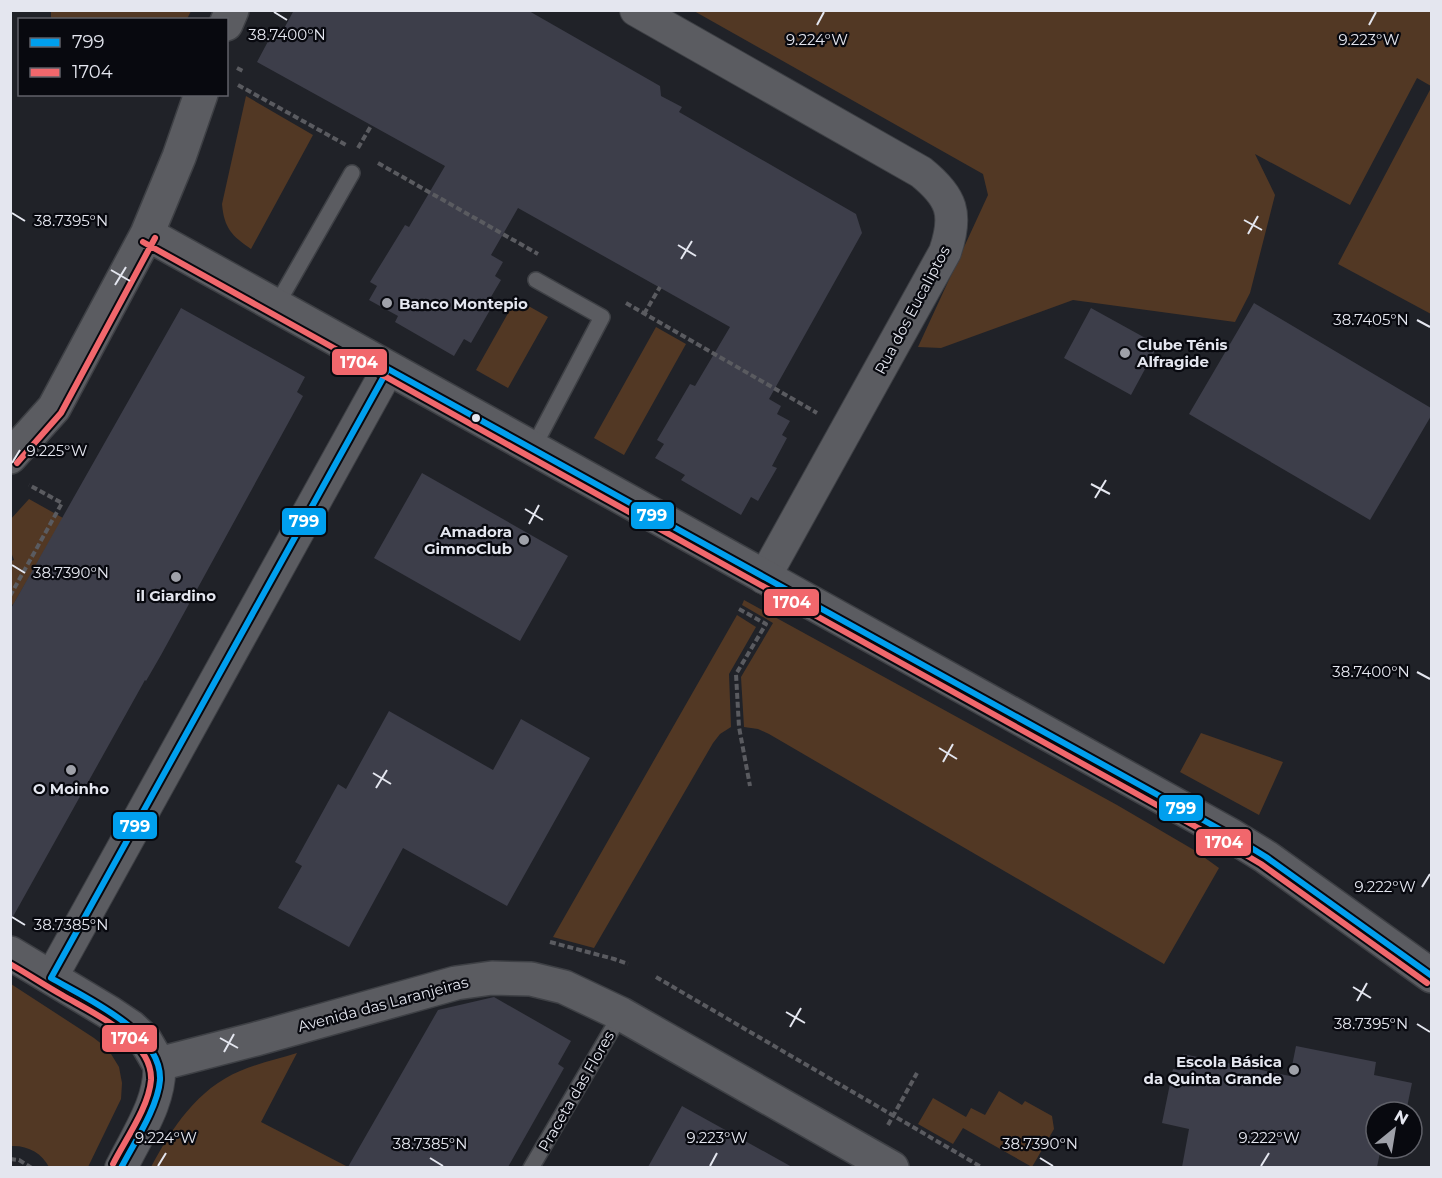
<svg xmlns="http://www.w3.org/2000/svg" width="1442" height="1178" font-family="Montserrat,sans-serif">
  <style>
    .green { fill: #523824 }
    .building { fill: #3d3e4a }
    .lines { fill: none; stroke-linecap: round; stroke-linejoin: round }
    .service-casing { stroke: #3e4045; stroke-width: 18 }
    .minor-casing { stroke: #3e4045; stroke-width: 34 }
    .tertiary-casing { stroke: #3e4045; stroke-width: 36 }
    .path { stroke: #5a5b60; stroke-width: 4; stroke-dasharray: 6 3; stroke-linecap: butt }
    .service { stroke: #5b5c61; stroke-width: 15 }
    .minor { stroke: #5b5c61; stroke-width: 32 }
    .tertiary { stroke: #5b5c61; stroke-width: 33 }
    .bus-1-casing { stroke: #08090f; stroke-width: 10 }
    .bus-2-casing { stroke: #08090f; stroke-width: 10 }
    .bus-1 { stroke: #009fee; stroke-width: 6 }
    .bus-2 { stroke: #f1676c; stroke-width: 6 }
    .ticks { fill: none; stroke: #e4e6ef; stroke-width: 2 }
    .poi-dot { fill: #9fa1a9; stroke: #08090f; stroke-width: 2 }
    .bus-dot { fill: #e4e6ef; stroke: #08090f; stroke-width: 2 }
    .labels { text-anchor: middle; dominant-baseline: central; stroke-width: 4.5; stroke-linejoin: round; paint-order: stroke }
    .poi-label { font-size: 15px; font-weight: bold; fill: #e4e6ef; stroke: #08090f; text-anchor: start }
    .street-label { font-size: 15px; fill: #e4e6ef; stroke: #08090f }
    .ticks-label { font-size: 15px; text-anchor: middle; fill: #e4e6ef; stroke: #08090f; stroke-width: 4.5; stroke-linejoin: round; paint-order: stroke }
    .line-badge { stroke: #08090f; stroke-width: 2 }
    .badge-label { font-size: 16px; text-anchor: middle; font-weight: bold; fill: #fff }
  </style>
  <rect width="100%" height="100%" fill="#202228"/>
  <path class="green" d="M 51,11 L 51,10 L 191,11 L 187,19 L 51,19 Z
    M 694,11 L 1431,11 L 1431,86 L 1417,78 L 1350,205 L 1255,154 L 1275,195 L 1250,293 L 1235,322 L 1073,300 L 941,348 L 918,347 L 988,195 L 983,174 Z
    M 1431,88 L 1431,314 L 1338,264 Z
    M 246,96 L 313,135 L 251,249 C 232,236 224,228 222,204 Z
    M 516,299 L 548,317 L 508,388 L 476,370 Z
    M 656,327 L 686,344 L 624,455 L 594,438 Z
    M 29,499 L 63,518 L 13,605 L 10,603 L 11,561 L 14,560 L 11,552 L 10,520 Z
    M 744,600 L 1117,805 L 1194,850 L 1219,868 L 1164,964 L 769,734 L 758,729 L 744,727 L 741,677 L 773,623 L 742,605 Z
    M 737,615 L 756,627 L 729,674 L 731,727 L 720,734 L 713,743 L 594,948 L 553,937 Z
    M 1201,733 L 1283,762 L 1259,815 L 1180,772 Z
    M 11,984 L 94,1038 L 108,1049 L 119,1067 L 122,1083 L 121,1099 L 88,1167 L 49,1167 C 42,1153 27,1145 11,1146 Z
    M 297,1053 L 261,1122 L 348,1167 L 151,1167 C 172,1128 197,1089 240,1071 C 259,1063 278,1059 297,1053 Z
    M 999,1091 L 1022,1105 L 1025,1101 L 1052,1116 L 1054,1129 L 1032,1167 L 963,1128 L 953,1144 L 918,1124 L 933,1098 L 966,1117 L 971,1108 L 985,1115 Z"/>
  <path class="building" d="M 294,10 L 529,11 L 660,86 L 661,96 L 682,107 L 679,112 L 856,214 L 862,233 L 769,399 L 781,406 L 777,414 L 790,421 L 782,435 L 787,438 L 772,466 L 777,468 L 758,501 L 751,497 L 741,515 L 681,480 L 685,475 L 655,458 L 664,444 L 657,440 L 690,384 L 695,386 L 730,327 L 518,208 L 491,255 L 503,262 L 495,276 L 501,280 L 485,307 L 490,310 L 471,343 L 464,339 L 454,356 L 395,322 L 398,316 L 369,300 L 377,286 L 370,282 L 405,225 L 409,227 L 445,166 L 257,62 L 273,32 L 280,36 Z
    M 1254,303 L 1431,408 L 1431,416 L 1370,520 L 1189,414 Z
    M 181,308 L 305,377 L 297,392 L 303,396 L 161,655 L 146,681 L 145,680 L 10,922 L 10,610 Z
    M 1091,308 L 1158,345 L 1131,395 L 1064,358 Z
    M 422,473 L 568,556 L 520,641 L 374,558 Z
    M 389,711 L 493,770 L 521,719 L 590,758 L 507,906 L 403,848 L 349,947 L 278,908 L 302,866 L 295,862 L 338,784 L 346,789 Z
    M 494,997 L 571,1041 L 558,1064 L 564,1068 L 508,1167 L 348,1167 L 438,1010 Z
    M 1296,1046 L 1376,1062 L 1374,1075 L 1412,1083 L 1406,1112 L 1376,1112 L 1376,1148 L 1381,1148 L 1377,1167 L 1182,1167 L 1189,1129 L 1162,1123 L 1173,1069 L 1180,1070 L 1183,1054 L 1290,1076 Z
    M 682,1106 L 792,1167 L 648,1167 Z"/>
  <g class="lines">
    <g class="service-casing">
      <path id="service" d="M 276,306 L 352,173
        M 532,450 L 602,317 L 536,280
        M 531,1168 L 621,1014"/>
    </g>
    <g class="minor-casing">
      <path id="minor" d="M 636,10 L 921,172 C 952,197 958,214 945,252 L 764,578
        M 51,978 L 388,369
        M 121,1168 C 137,1135 162,1100 159,1064"/>
    </g>
    <g class="tertiary-casing">
      <path id="tertiary" d="M 226,24 L 232,10
        M 147,234 L 1232,836 L 1266,857 L 1432,976
        M 10,457 L 54,408 L 147,234 L 179,157 L 201,94
        M 10,953 L 110,1013 L 131,1027 L 145,1040 L 159,1064 L 256,1039 L 456,983 L 492,978 L 531,979 L 564,987 L 621,1014 L 892,1168"/>
    </g>
    <path class="path" d="M 237,68 L 243,71
      M 238,85 L 348,146
      M 358,148 L 371,126
      M 378,163 L 538,254
      M 626,303 L 817,413
      M 644,314 L 660,287
      M 10,596 L 62,503 L 29,485
      M 739,609 L 766,624 L 736,674 L 739,727 L 750,786
      M 550,942 L 614,959 L 628,964
      M 656,977 L 983,1168
      M 888,1125 L 917,1073
      M 10,1159 L 19,1160 L 32,1168"/>
    <use href="#service" class="service"/>
    <use href="#minor" class="minor"/>
    <use href="#tertiary" class="tertiary"/>
    <g class="bus-1-casing">
      <path id="bus-1" d="M 388,369 L 1232,836 L 1266,857 L 1432,976
        M 51,978 L 388,369
        M 51,978 C 86,998 162,1032 160,1080 C 158,1107 134,1143 121,1168"/>
    </g>
    <g class="bus-2-casing">
      <path id="bus-2" d="M 143,242 L 1227,844 L 1261,864 L 1427,983
        M 17,463 L 61,413 L 155,238
        M 10,964 C 28,974 44,985 62,995 C 91,1012 153,1039 151,1080 C 149,1107 125,1140 113,1164"/>
    </g>
    <use href="#bus-1" class="bus-1"/>
    <use href="#bus-2" class="bus-2"/>
  </g>
  <path class="ticks" d="M 274,12 L 287,20M 817,25 L 824,12M 1369,25 L 1376,12M 12,213 L 25,221M 1244,220 L 1262,230M 1248,234 L 1258,216M 678,245 L 696,256M 681,259 L 692,241M 111,270 L 130,281M 115,285 L 126,267M 1417,320 L 1430,327M 12,463 L 20,450M 1091,484 L 1110,494M 1095,498 L 1106,480M 525,509 L 543,520M 529,524 L 539,505M 12,565 L 25,573M 1417,672 L 1430,679M 939,748 L 957,759M 943,762 L 953,744M 373,773 L 391,784M 376,788 L 387,770M 1422,887 L 1430,874M 12,917 L 25,925M 1353,987 L 1371,998M 1357,1001 L 1367,983M 786,1012 L 805,1023M 1417,1024 L 1430,1032M 790,1027 L 801,1008M 220,1038 L 238,1048M 224,1052 L 234,1034M 430,1158 L 443,1166M 1040,1158 L 1053,1166M 158,1166 L 166,1153M 710,1166 L 717,1153M 1261,1166 L 1269,1153"/>
  <g class="poi-dot">
    <circle cx="387" cy="303" r="6"/>
    <circle cx="1125" cy="353" r="6"/>
    <circle cx="524" cy="540" r="6"/>
    <circle cx="176" cy="577" r="6"/>
    <circle cx="71" cy="770" r="6"/>
    <circle cx="1294" cy="1070" r="6"/>
  </g>
  <circle class="bus-dot" cx="476" cy="418" r="5"/>
  <g class="labels">
    <g class="poi-label">
      <text x="399" y="303">Banco Montepio</text>
      <text x="1137" y="344">Clube Ténis<tspan x="1137" dy="17">Alfragide</tspan></text>
      <text x="512" y="531" text-anchor="end">Amadora<tspan x="512" dy="17">GimnoClub</tspan></text>
      <text x="176" y="595" text-anchor="middle">il Giardino</text>
      <text x="71" y="788" text-anchor="middle">O Moinho</text>
      <text x="1282" y="1061" text-anchor="end">Escola Básica<tspan x="1282" dy="17">da Quinta Grande</tspan></text>
    </g>
    <g class="street-label">
      <text transform="translate(912 310) rotate(-62)">Rua dos Eucaliptos</text>
      <text transform="translate(383 1004) rotate(-15)">Avenida das Laranjeiras</text>
      <text transform="translate(576 1091) rotate(-60)">Praceta das Flores</text>
    </g>
  </g>
  <g class="ticks-label">
    <text x="287" y="40">38.7400°N</text>
    <text x="817" y="45">9.224°W</text>
    <text x="1369" y="45">9.223°W</text>
    <text x="71" y="226">38.7395°N</text>
    <text x="1371" y="325">38.7405°N</text>
    <text x="57" y="456">9.225°W</text>
    <text x="71" y="578">38.7390°N</text>
    <text x="1371" y="677">38.7400°N</text>
    <text x="1385" y="892">9.222°W</text>
    <text x="71" y="930">38.7385°N</text>
    <text x="1371" y="1029">38.7395°N</text>
    <text x="166" y="1143">9.224°W</text>
    <text x="717" y="1143">9.223°W</text>
    <text x="1269" y="1143">9.222°W</text>
    <text x="430" y="1149">38.7385°N</text>
    <text x="1040" y="1149">38.7390°N</text>
  </g>
  <g class="line-badge">
    <rect x="331" y="348" width="57" height="28" rx="6" fill="#f1676c"/>
    <rect x="630" y="501" width="45" height="29" rx="6" fill="#009fee"/>
    <rect x="281" y="507" width="46" height="29" rx="6" fill="#009fee"/>
    <rect x="763" y="588" width="57" height="29" rx="6" fill="#f1676c"/>
    <rect x="1158" y="794" width="46" height="28" rx="6" fill="#009fee"/>
    <rect x="112" y="811" width="46" height="29" rx="6" fill="#009fee"/>
    <rect x="1195" y="828" width="57" height="29" rx="6" fill="#f1676c"/>
    <rect x="101" y="1024" width="57" height="29" rx="6" fill="#f1676c"/>
  </g>
  <g class="badge-label">
    <text x="359" y="368">1704</text>
    <text x="652" y="521">799</text>
    <text x="304" y="527">799</text>
    <text x="792" y="608">1704</text>
    <text x="1181" y="814">799</text>
    <text x="135" y="832">799</text>
    <text x="1224" y="848">1704</text>
    <text x="130" y="1044">1704</text>
  </g>
  <rect width="1442" height="1178" fill="none" stroke="#e4e6ef" stroke-width="24"/>
  <rect x="18" y="18" width="210" height="78" fill="#08090f" stroke="#606169" stroke-width="1.5"/>
  <rect x="30" y="38" width="30" height="9" fill="#009fee" stroke="#606169" stroke-width="1.5"/>
  <text x="72" y="48" font-size="18" fill="#e4e6ef">799</text>
  <rect x="30" y="68" width="30" height="9" fill="#f1676c" stroke="#606169" stroke-width="1.5"/>
  <text x="72" y="78" font-size="18" fill="#e4e6ef">1704</text>
  <g transform="translate(1394 1130) rotate(30)"><circle r="28" fill="#08090f" stroke="#606169" stroke-width="1.5"/>
  <path d="M0-4.5L10 22L0 15L-10 22Z" fill="#9fa1a9"/>
  <text y="-9" font-size="16" font-weight="bold" text-anchor="middle" fill="#e4e6ef">N</text>
  </g>
</svg>
